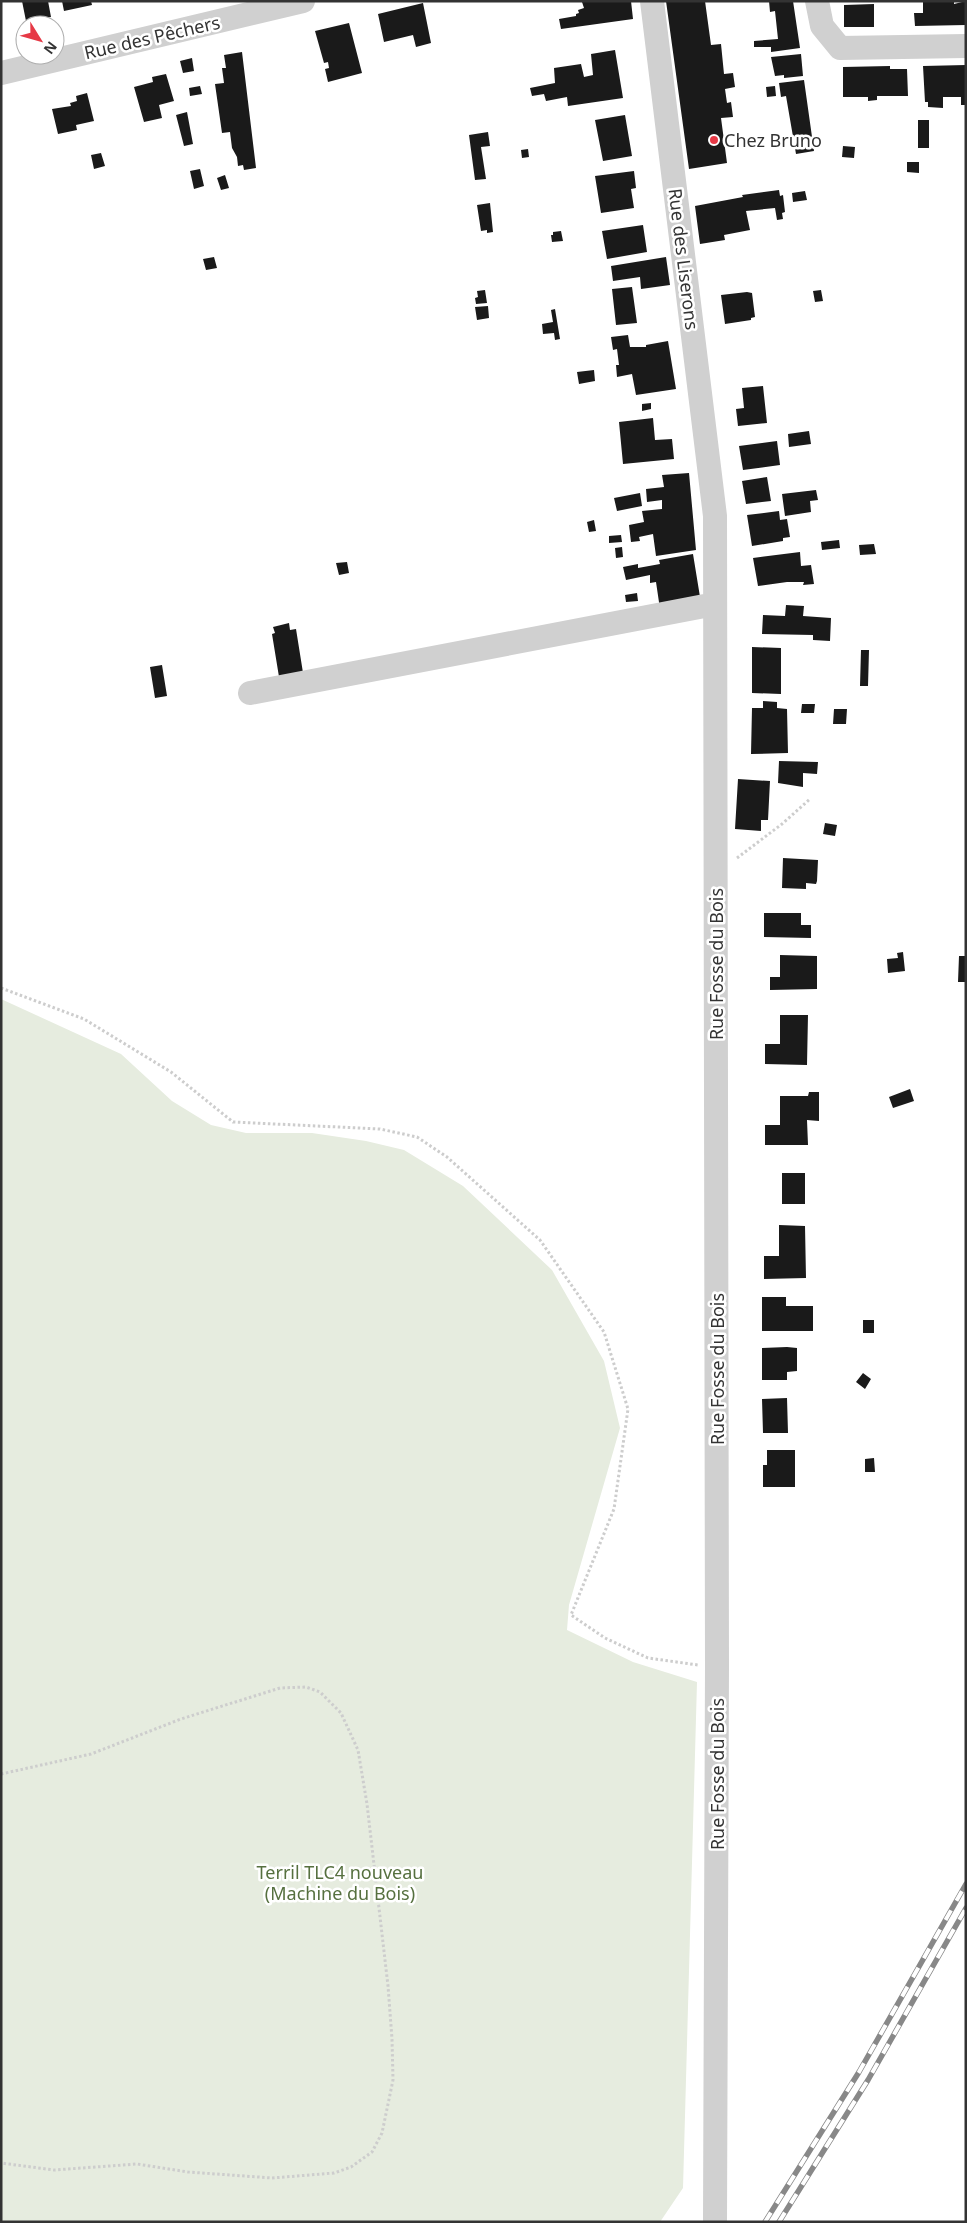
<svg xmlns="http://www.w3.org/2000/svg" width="967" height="2223" font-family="'Noto Sans',sans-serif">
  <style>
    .green { fill: #e6ecdf }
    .building { fill: #1a1a1a }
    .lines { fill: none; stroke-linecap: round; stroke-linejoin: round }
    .path { stroke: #cdcdcd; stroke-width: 3; stroke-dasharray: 2.5 2.5; stroke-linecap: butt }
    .minor { stroke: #d0d0d0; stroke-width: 24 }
    .rail-casing { stroke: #888; stroke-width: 5.5 }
    .rail { stroke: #fff; stroke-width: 4; stroke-dasharray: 11; stroke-linecap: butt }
    .poi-dot { fill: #e63946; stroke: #fff; stroke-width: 2 }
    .labels { text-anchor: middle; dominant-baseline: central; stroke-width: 5; stroke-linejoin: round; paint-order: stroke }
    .street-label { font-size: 18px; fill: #333; stroke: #fff }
    .poi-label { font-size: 18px; fill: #333; stroke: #fff; text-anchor: start }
    .park-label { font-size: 18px; fill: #56703f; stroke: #fff }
  </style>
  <rect width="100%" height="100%" fill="#fff"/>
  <path class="green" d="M 1,999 L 121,1054 L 172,1101 L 211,1125 L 246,1133 L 312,1133 L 366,1141 L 404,1150 L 463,1186 L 552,1270 L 604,1361 L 620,1428 L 569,1605 L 567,1630 L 633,1662 L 697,1682 L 683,2188 L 660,2222 L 1,2222 Z"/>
  <path class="building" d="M 22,1 L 48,1 L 51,17 L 26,21 Z
    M 62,1 L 91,1 L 92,5 L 64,11 Z
    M 631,1 L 633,19 L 561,29 L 559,19 L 576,16 L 576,14 L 579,13 L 578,10 L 584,8 L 582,2 Z
    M 666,1 L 705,1 L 711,45 L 721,44 L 724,74 L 733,73 L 735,87 L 725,89 L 727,103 L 731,102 L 733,117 L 721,118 L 727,163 L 689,169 Z
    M 769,1 L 793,1 L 800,48 L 771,52 L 771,47 L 754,47 L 754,41 L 778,39 L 775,11 L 770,12 Z
    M 923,1 L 954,1 L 954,4 L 966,1 L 966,25 L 915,26 L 914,13 L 923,13 Z
    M 423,3 L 431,43 L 416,47 L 413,35 L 384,42 L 378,14 Z
    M 874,4 L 874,27 L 844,27 L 844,5 Z
    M 349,23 L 362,73 L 328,82 L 325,69 L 329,68 L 328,62 L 324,63 L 315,31 Z
    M 615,50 L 623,98 L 568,106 L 567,97 L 546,101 L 544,94 L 532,96 L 530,88 L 555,83 L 554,68 L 581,64 L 584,77 L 593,75 L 591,54 Z
    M 242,52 L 256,168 L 244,170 L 243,165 L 238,166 L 237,157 L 232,148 L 230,132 L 222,133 L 215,84 L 224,83 L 222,68 L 226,68 L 224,55 Z
    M 801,54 L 803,76 L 784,78 L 784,75 L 775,76 L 771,57 Z
    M 192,58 L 194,71 L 183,73 L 180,61 Z
    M 966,65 L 966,105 L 961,105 L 961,97 L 943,97 L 943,108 L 928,107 L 928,102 L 925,102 L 923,66 Z
    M 890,66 L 890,69 L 907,69 L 908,96 L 877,96 L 877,100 L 868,101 L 868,97 L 843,97 L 843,67 Z
    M 166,74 L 174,101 L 159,105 L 162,118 L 144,122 L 134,87 L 153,82 L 152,77 Z
    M 804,80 L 814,151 L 796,154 L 786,96 L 781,97 L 779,83 Z
    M 200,86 L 202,94 L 190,96 L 189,88 Z
    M 775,86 L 776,96 L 767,97 L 766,87 Z
    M 87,93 L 94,121 L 76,125 L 77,130 L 58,134 L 52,109 L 71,106 L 70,103 L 77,101 L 76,96 Z
    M 187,112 L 193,144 L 184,146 L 176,115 Z
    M 625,115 L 632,156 L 603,161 L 595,120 Z
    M 918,120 L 929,120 L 929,148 L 918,148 Z
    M 488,132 L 490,146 L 481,147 L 486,179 L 475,180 L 469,135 Z
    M 843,146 L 855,147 L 854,158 L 842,157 Z
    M 528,149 L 529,157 L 522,158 L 521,150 Z
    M 101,153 L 105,166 L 94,169 L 91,155 Z
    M 907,162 L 919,162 L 919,173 L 907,172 Z
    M 200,169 L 204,186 L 194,189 L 190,171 Z
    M 634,171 L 636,188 L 631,189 L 634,208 L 601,213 L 595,176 Z
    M 225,175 L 229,188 L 221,190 L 217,178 Z
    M 779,190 L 780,196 L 783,195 L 785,212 L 782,213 L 783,219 L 777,220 L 775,208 L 746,211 L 750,230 L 724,235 L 725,240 L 700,244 L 695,206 L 743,197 L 742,195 Z
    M 805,191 L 807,200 L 793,202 L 792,193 Z
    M 490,203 L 493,232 L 487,233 L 487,230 L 481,231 L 477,205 Z
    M 643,225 L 647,252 L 607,259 L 602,231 Z
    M 561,231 L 563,241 L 552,242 L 551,235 L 553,235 L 553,232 Z
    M 214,257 L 217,268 L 206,270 L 203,259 Z
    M 666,257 L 670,285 L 641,289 L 640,277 L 613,281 L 611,266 Z
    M 632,287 L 637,323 L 616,325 L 612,289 Z
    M 485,290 L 487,303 L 476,304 L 475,298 L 478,297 L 477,291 Z
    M 821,290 L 823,301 L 815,302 L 813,291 Z
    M 747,292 L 752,293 L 755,317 L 751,318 L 751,320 L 725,324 L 721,295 Z
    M 488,306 L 489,318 L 477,320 L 475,307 Z
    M 555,309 L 560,339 L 555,340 L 554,333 L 543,334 L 542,324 L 553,322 L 551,310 Z
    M 628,335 L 630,347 L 646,347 L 646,345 L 668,341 L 676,389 L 636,395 L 632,374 L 617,377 L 616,365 L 619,365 L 617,349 L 613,350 L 611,337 Z
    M 594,370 L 595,381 L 579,384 L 577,372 Z
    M 763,386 L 767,423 L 738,426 L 736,409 L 744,408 L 742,388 Z
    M 651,403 L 651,409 L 642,411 L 642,404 Z
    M 653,418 L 655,440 L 672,439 L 674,459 L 623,464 L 619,422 Z
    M 809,431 L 811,444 L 789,447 L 788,434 Z
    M 777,441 L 780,465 L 743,470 L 739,446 Z
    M 689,473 L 696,550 L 656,556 L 653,534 L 639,537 L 640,541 L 631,542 L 629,525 L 644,522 L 642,511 L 662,509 L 662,500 L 647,502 L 646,489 L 664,487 L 662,475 Z
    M 767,477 L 771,501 L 746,504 L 742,481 Z
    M 816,490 L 818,500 L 810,501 L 811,512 L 785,516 L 782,494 Z
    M 640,493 L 642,506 L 617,511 L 614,498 Z
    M 779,511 L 780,520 L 787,519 L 790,537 L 783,538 L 783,541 L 752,546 L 747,515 Z
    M 594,520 L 596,531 L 589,532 L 587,522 Z
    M 621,535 L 622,542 L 609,543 L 609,536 Z
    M 839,540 L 840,548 L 822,550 L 821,542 Z
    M 874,544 L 876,554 L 860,555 L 859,545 Z
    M 622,547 L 623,557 L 616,558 L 615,548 Z
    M 800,552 L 801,566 L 811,565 L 814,584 L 803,585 L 804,582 L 787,582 L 758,586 L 753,558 Z
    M 693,554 L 701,603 L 660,609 L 656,582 L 650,583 L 650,575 L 626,580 L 623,567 L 638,564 L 638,568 L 660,564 L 659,560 Z
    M 347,562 L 349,573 L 339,575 L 336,563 Z
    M 637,593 L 638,601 L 626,602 L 625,595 Z
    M 786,605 L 804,606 L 803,616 L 831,618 L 830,641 L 813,640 L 813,635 L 762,634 L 763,615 L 785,616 Z
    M 289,623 L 290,630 L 296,629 L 304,679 L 280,683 L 272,634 L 275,633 L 273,627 Z
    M 752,647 L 781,648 L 781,694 L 752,693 Z
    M 861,650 L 869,650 L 868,686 L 860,686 Z
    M 162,665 L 167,696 L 155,698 L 150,667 Z
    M 763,701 L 777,702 L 777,708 L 787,709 L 788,753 L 751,754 L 752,708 L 763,708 Z
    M 802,704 L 815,704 L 814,713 L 801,713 Z
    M 834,709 L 847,709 L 846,724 L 833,724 Z
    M 779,761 L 818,762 L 817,774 L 803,773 L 803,787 L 778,783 Z
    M 738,779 L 770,781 L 768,820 L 761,820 L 761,831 L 735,829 Z
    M 825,823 L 837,825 L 835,836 L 823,834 Z
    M 783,858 L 818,860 L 817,881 L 816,884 L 806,883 L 806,889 L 782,888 Z
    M 764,913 L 801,913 L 801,925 L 811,925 L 811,938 L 764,937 Z
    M 903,952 L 905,971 L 888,973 L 887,959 L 898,958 L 897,953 Z
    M 780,955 L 817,956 L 817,989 L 770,990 L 770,977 L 780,977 Z
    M 959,956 L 966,956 L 966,982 L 958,982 Z
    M 780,1015 L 808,1015 L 807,1065 L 765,1064 L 765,1044 L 780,1044 Z
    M 910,1089 L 914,1101 L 893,1108 L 889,1097 Z
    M 809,1092 L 819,1092 L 819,1121 L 807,1120 L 808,1145 L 765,1145 L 765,1125 L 780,1125 L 780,1096 L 808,1096 Z
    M 782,1173 L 805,1173 L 805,1204 L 782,1204 Z
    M 779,1225 L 805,1226 L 806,1278 L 764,1279 L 764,1256 L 779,1256 Z
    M 762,1297 L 786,1297 L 786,1306 L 813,1306 L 813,1331 L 762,1331 Z
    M 863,1320 L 874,1320 L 874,1333 L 863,1333 Z
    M 787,1347 L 797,1348 L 797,1371 L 787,1372 L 787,1380 L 762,1380 L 762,1348 Z
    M 863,1373 L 871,1379 L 865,1389 L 856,1382 Z
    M 787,1398 L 788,1433 L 763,1433 L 762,1399 Z
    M 767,1450 L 795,1450 L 795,1487 L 763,1487 L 763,1465 L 767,1465 Z
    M 874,1458 L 875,1472 L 865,1472 L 865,1459 Z"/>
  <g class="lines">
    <path class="path" d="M 737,858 L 782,824 L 810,799
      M 1,988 L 84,1019 L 171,1072 L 233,1122 L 380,1129 L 417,1137 L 447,1157 L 540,1240 L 604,1332 L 628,1409 L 614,1509 L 571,1615 L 605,1638 L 648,1658 L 698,1665
      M 1,1774 L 91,1754 L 181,1719 L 280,1688 L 306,1687 L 320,1692 L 341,1713 L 358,1750 L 367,1804 L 388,1986 L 392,2039 L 393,2080 L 382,2133 L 372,2152 L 351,2167 L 334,2173 L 272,2178 L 188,2172 L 137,2164 L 54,2170 L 1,2163"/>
    <path class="minor" d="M 652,1 L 715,516 L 717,1665 L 715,2222
      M 817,1 L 822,26 L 840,48 L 966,46
      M 1,73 L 303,1
      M 250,693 L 715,604"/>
    <g class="rail-casing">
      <path id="rail" d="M 765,2222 L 859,2072 L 966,1884
        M 779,2222 L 868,2080 L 966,1908"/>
    </g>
    <use href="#rail" class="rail"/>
  </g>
  <circle class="poi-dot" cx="714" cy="140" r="5"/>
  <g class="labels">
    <g class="street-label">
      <text transform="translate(152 37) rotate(-13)">Rue des Pêchers</text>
      <text transform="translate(684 259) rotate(83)">Rue des Liserons</text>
      <text transform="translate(716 964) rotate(-90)">Rue Fosse du Bois</text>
      <text transform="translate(717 1369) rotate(-90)">Rue Fosse du Bois</text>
      <text transform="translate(717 1774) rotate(-90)">Rue Fosse du Bois</text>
    </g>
    <g class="poi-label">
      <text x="724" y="140">Chez Bruno</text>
    </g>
    <g class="park-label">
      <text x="340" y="1872">Terril TLC4 nouveau<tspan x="340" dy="21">(Machine du Bois)</tspan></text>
    </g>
  </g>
  <rect width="967" height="2223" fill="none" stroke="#333333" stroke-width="5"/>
  <g transform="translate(40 40) rotate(127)"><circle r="24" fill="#ffffff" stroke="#adadad"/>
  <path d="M0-4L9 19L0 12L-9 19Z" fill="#e63946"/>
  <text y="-8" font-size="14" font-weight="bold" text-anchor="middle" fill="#333333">N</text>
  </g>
</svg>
